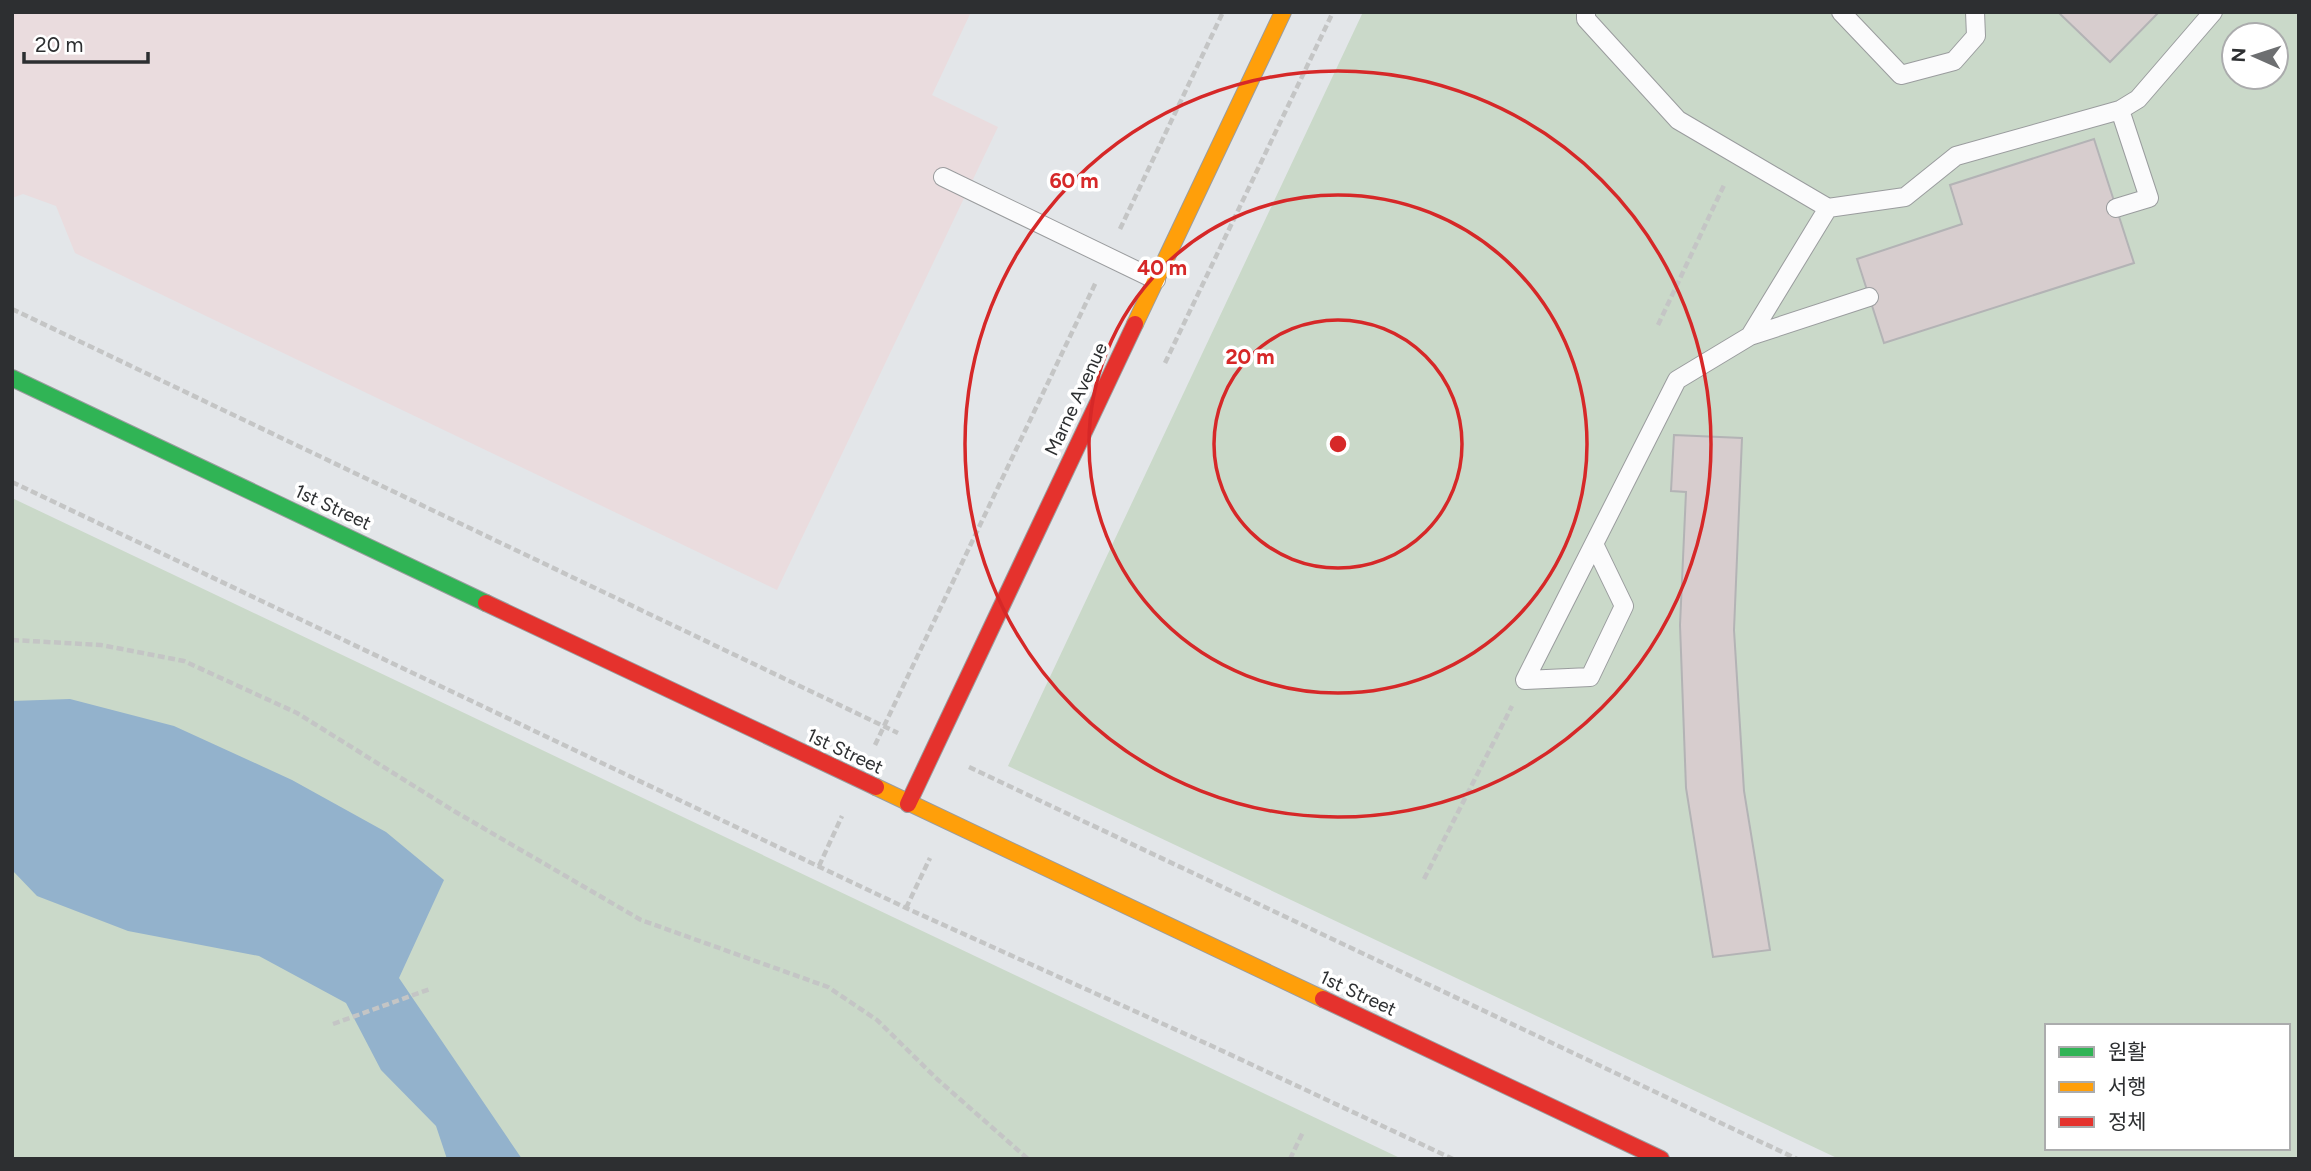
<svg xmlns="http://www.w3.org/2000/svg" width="2311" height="1171" font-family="Figtree,'Noto Sans KR',sans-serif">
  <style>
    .industrial { fill: #eadcde }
    .green { fill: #cad9c9; fill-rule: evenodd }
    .water { fill: #93b2cc }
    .building { fill: #d7cdce; stroke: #b3b3b5; stroke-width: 2 }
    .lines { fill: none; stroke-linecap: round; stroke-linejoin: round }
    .lane-casing { stroke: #9a9c9e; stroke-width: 20 }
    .fast-casing { stroke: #9a9c9e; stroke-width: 18 }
    .slow-casing { stroke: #9a9c9e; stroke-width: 18 }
    .jam-casing { stroke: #9a9c9e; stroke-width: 18 }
    .path { stroke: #c4c5c5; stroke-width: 4.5; stroke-dasharray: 7 3.5; stroke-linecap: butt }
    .lane { stroke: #fbfbfc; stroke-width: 18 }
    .fast { stroke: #30b455; stroke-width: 16 }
    .slow { stroke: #ff9f0a; stroke-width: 16 }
    .jam { stroke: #e5322d; stroke-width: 16 }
    .ring { fill: none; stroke: #d62828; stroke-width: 3.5 }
    .labels { text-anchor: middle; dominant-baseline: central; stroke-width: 7; stroke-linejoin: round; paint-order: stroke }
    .street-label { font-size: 19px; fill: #2d2f31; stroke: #fff }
    .centre { fill: #d62828; stroke: #fff; stroke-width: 3.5 }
    .ring-label { font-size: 21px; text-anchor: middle; font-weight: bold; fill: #d62828; stroke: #fff; stroke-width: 7; stroke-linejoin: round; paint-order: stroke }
  </style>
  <rect width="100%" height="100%" fill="#e3e6e9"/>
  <path class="industrial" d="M 12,12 L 971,12 L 932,95 L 998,127 L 777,590 L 75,253 L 56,206 L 23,194 L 12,198 Z"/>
  <path class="green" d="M 1363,12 L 2299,12 L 2299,1159 L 1839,1159 L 1008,766 ZM 2234,35 L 2276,35 L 2276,77 L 2234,77 ZM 2047,1026 L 2288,1026 L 2288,1148 L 2047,1148 Z
    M 12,498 L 1402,1159 L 12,1159 Z"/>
  <path class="water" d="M 70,699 L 174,726 L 292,780 L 386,832 L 444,880 L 399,978 L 522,1159 L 447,1159 L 436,1126 L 381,1070 L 346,1003 L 259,956 L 128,931 L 37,896 L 12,870 L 12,701 Z"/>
  <path class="building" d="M 2058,12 L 2159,12 L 2110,62 Z
    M 2094,139 L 2134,263 L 1884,343 L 1857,259 L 1962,224 L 1950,185 Z
    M 1674,435 L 1742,438 L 1734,630 L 1744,791 L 1770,950 L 1713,957 L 1686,788 L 1680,625 L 1686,492 L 1671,491 Z"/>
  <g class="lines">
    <g class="lane-casing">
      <path id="lane" d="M 1586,12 L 1586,19 L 1678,120 L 1828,208 L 1905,197 L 1956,156 L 2120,110 L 2138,99 L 2213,12
        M 1841,12 L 1901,75 L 1954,61 L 1976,36 L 1975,12
        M 943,177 L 1156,280
        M 2116,208 L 2149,198 L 2120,110
        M 1750,336 L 1869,297
        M 1594,544 L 1624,606 L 1590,677 L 1525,680 L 1677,380 L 1750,336 L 1828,208"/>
    </g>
    <g class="fast-casing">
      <path id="fast" d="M 12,378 L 486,603"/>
    </g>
    <g class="slow-casing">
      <path id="slow" d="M 1135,324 L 1283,12
        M 876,787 L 1323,999"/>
    </g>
    <g class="jam-casing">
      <path id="jam" d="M 486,603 L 876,787
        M 908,804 L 1135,324
        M 1323,999 L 1661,1159"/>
    </g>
    <path class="path" d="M 1120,229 L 1223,12
      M 12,309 L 898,733
      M 1658,325 L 1725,183
      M 1165,363 L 1333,12
      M 12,482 L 906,908 L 1212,1046 L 1453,1159
      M 12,640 L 101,645 L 184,661 L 297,713 L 454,811 L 641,920 L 828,987 L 877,1020 L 937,1079 L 1028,1159
      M 875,745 L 1096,282
      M 969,767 L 1797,1159
      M 819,866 L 842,816
      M 1424,879 L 1512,706
      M 906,908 L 930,858
      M 333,1024 L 430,989
      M 1290,1159 L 1303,1132"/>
    <use href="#lane" class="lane"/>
    <use href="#fast" class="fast"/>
    <use href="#slow" class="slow"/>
    <use href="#jam" class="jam"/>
  </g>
  <g class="ring">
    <circle cx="1338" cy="444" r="124"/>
    <circle cx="1338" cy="444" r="249"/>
    <circle cx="1338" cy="444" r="373"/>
  </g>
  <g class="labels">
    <g class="street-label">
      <text transform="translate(1076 399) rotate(-65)">Marne Avenue</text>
      <text transform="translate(333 507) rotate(25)">1st Street</text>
      <text transform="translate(845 751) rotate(25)">1st Street</text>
      <text transform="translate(1358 993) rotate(25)">1st Street</text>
    </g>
  </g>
  <circle cx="1338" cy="444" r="10" class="centre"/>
  <g class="ring-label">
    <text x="1074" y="188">60 m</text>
    <text x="1162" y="275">40 m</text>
    <text x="1250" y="364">20 m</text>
  </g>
  <rect width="2311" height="1171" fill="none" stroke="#2d2f31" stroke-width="28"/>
  <rect x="2045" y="1024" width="245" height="126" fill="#ffffff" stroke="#abacad" stroke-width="2"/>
  <rect x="2059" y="1047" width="35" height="10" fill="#30b455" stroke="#abacad" stroke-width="2"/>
  <text x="2108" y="1059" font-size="21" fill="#2d2f31">원활</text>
  <rect x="2059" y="1082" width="35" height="10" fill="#ff9f0a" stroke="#abacad" stroke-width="2"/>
  <text x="2108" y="1094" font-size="21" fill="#2d2f31">서행</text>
  <rect x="2059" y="1117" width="35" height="10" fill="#e5322d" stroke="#abacad" stroke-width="2"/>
  <text x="2108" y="1129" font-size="21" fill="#2d2f31">정체</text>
  <g transform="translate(2255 56) rotate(273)"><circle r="33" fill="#ffffff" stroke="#abacad" stroke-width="2"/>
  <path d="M0-5L12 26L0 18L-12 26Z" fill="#6d6f71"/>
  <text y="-10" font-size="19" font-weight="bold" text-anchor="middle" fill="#2d2f31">N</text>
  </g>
  <path d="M24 52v10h124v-10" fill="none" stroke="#2d2f31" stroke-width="3.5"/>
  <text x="35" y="52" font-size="21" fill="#2d2f31" stroke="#ffffff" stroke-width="5" paint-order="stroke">20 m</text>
</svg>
